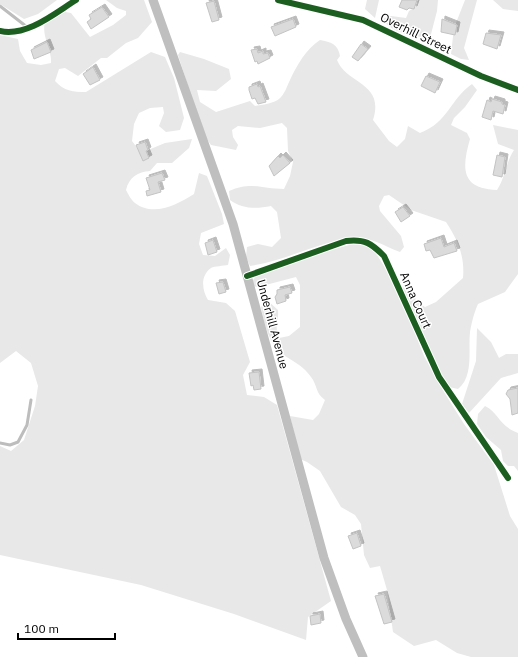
<svg xmlns="http://www.w3.org/2000/svg" width="518" height="657" font-family="'IBM Plex Sans',sans-serif">
  <style>
    .green { fill: #e8e8e8 }
    .building { fill: #dbdbdb; stroke: #c3c3c3; filter: url(#shadow) }
    .lines { fill: none; stroke-linecap: round; stroke-linejoin: round }
    .lane { stroke: #bdbdbd; stroke-width: 3 }
    .street { stroke: #bdbdbd; stroke-width: 6 }
    .secondary { stroke: #bfbfbf; stroke-width: 9 }
    .cycleway-casing { stroke: #fff; stroke-width: 8 }
    .cycleway { stroke: #1b5e20; stroke-width: 6 }
    .labels { text-anchor: middle; dominant-baseline: central; stroke-width: 3; stroke-linejoin: round; paint-order: stroke }
    .street-label { font-size: 12px; fill: #000; stroke: #fff }
  </style>
  <defs>
    <filter id="shadow"><feDropShadow dx="3" dy="-3" stdDeviation="0" flood-color="#0004"/></filter>
  </defs>
  <rect width="100%" height="100%" fill="#fff"/>
  <path class="green" d="M 0,0 L 57,0 L 38,14 L 24,19 L 0,4 Z
    M 106,0 L 144,0 L 152,22 L 138,38 L 126,43 L 107,58 L 101,58 L 78,76 L 65,68 L 59,69 L 55,81 C 64,91 73,92 86,92 L 151,52 L 165,57 L 174,78 L 184,118 L 180,130 L 166,132 L 159,126 L 164,113 L 163,107 L 150,108 L 139,113 L 134,124 L 132,141 L 141,153 L 165,143 L 192,139 L 189,148 L 172,163 L 157,163 L 150,171 C 138,172 129,177 126,190 C 128,194 131,200 135,203 C 153,217 177,205 194,194 L 199,173 L 207,176 L 222,214 L 224,224 L 201,233 L 199,244 L 203,255 L 215,256 L 226,248 L 230,255 L 228,265 C 223,266 215,266 211,268 C 200,276 202,290 208,300 L 226,303 L 235,311 L 250,362 L 243,375 L 247,395 L 264,397 L 277,405 L 331,601 L 308,617 L 306,640 L 234,614 L 141,585 L 0,555 L 0,446 L 11,451 L 24,440 L 35,406 L 38,386 L 31,363 L 16,351 L 0,363 L 0,35 L 18,39 L 20,51 L 27,63 L 41,65 L 51,63 C 52,49 41,36 45,22 L 65,12 L 71,13 L 90,37 L 113,25 L 126,15 L 126,11 L 117,8 Z
    M 367,0 L 379,0 L 375,18 L 365,9 Z
    M 418,0 L 438,0 L 437,11 L 430,38 C 413,36 393,34 382,19 L 391,16 L 406,18 L 409,11 L 417,6 Z
    M 465,0 L 477,0 L 464,48 L 469,60 L 461,59 L 451,54 L 454,28 Z
    M 493,0 L 518,0 L 518,11 L 503,9 Z
    M 320,40 C 331,42 338,44 340,56 L 337,60 C 347,85 385,82 373,120 L 389,141 L 397,147 L 405,139 L 408,126 L 420,133 C 449,122 450,99 472,84 L 477,90 L 465,107 L 454,118 L 451,125 L 467,133 L 470,139 C 462,167 460,189 497,190 C 505,178 506,162 514,150 L 498,144 L 493,125 L 518,130 L 518,274 L 505,292 L 478,304 C 474,313 472,321 470,332 C 468,350 474,376 458,389 L 449,387 L 443,378 L 403,289 L 404,285 L 408,284 L 414,291 L 416,301 L 425,307 L 436,302 L 463,278 C 465,257 458,240 446,222 L 411,210 L 389,195 L 384,196 L 379,206 L 380,211 L 401,236 L 404,247 L 400,252 C 384,246 371,237 353,237 C 347,237 339,240 332,242 C 305,249 278,262 250,266 L 246,257 L 247,247 L 258,244 L 272,247 L 281,238 L 277,212 L 271,206 C 256,209 242,209 230,200 L 229,191 C 252,181 262,189 284,189 L 290,176 L 293,162 L 288,151 L 287,128 L 282,123 L 260,128 L 238,126 L 232,130 L 233,137 L 238,145 L 236,150 L 211,145 L 204,135 L 178,55 L 180,52 L 204,59 L 229,69 L 231,79 L 216,91 L 197,90 L 200,102 L 216,112 L 250,101 L 255,106 C 262,105 274,103 279,99 C 285,94 287,86 290,80 C 297,65 306,49 320,40 Z
    M 360,242 L 372,247 L 389,274 L 402,300 L 424,356 L 444,392 L 464,424 L 494,465 L 510,516 L 518,529 L 518,657 L 471,657 L 457,653 L 436,640 L 414,646 L 393,632 L 387,590 L 380,566 L 370,568 L 364,555 L 361,524 L 355,515 L 341,507 L 320,471 L 307,462 L 300,459 L 290,416 L 313,420 L 319,414 L 325,400 C 315,393 318,386 311,377 C 304,367 295,362 285,356 C 269,345 264,324 261,307 L 267,300 L 278,310 C 279,323 274,325 279,338 L 289,336 L 300,327 L 300,285 L 296,277 L 258,287 L 253,286 L 253,280 L 257,275 L 302,258 Z
    M 477,328 L 491,342 L 499,358 L 506,354 L 518,354 L 518,373 L 501,378 L 469,413 L 462,404 L 476,361 Z
    M 485,406 C 499,413 499,426 518,433 L 518,471 L 514,466 L 508,466 L 503,461 L 501,450 L 486,437 L 477,424 L 478,414 Z"/>
  <path class="building" d="M 402,0 L 417,0 L 414,9 L 409,8 L 407,10 L 399,7 Z
    M 214,1 L 219,20 L 212,22 L 206,3 Z
    M 102,7 L 109,17 L 91,29 L 87,22 L 91,19 L 89,15 Z
    M 293,19 L 296,27 L 275,36 L 271,27 Z
    M 442,19 L 457,25 L 455,35 L 441,32 Z
    M 486,33 L 501,35 L 497,49 L 483,44 Z
    M 47,42 L 51,52 L 34,59 L 31,50 Z
    M 361,44 L 368,49 L 358,61 L 352,57 Z
    M 257,49 L 258,53 L 263,51 L 263,54 L 268,53 L 270,58 L 258,64 L 257,61 L 255,62 L 251,50 Z
    M 93,67 L 100,80 L 90,85 L 83,74 Z
    M 426,76 L 440,82 L 435,93 L 421,86 Z
    M 257,84 L 258,87 L 260,86 L 266,102 L 258,104 L 255,98 L 252,99 L 249,90 L 249,87 Z
    M 492,99 L 502,102 L 502,104 L 505,105 L 503,114 L 493,111 L 491,120 L 482,117 L 487,100 L 491,102 Z
    M 145,142 L 148,150 L 146,151 L 149,158 L 143,161 L 136,145 Z
    M 283,155 L 290,163 L 274,176 L 269,166 L 278,156 L 280,158 Z
    M 497,155 L 505,157 L 502,177 L 493,175 Z
    M 162,173 L 165,180 L 158,182 L 161,192 L 147,196 L 146,191 L 150,190 L 146,178 Z
    M 403,207 L 410,216 L 401,222 L 395,212 Z
    M 441,238 L 444,247 L 454,243 L 457,251 L 434,258 L 430,250 L 426,251 L 424,244 Z
    M 213,240 L 217,252 L 208,255 L 205,243 Z
    M 223,282 L 226,292 L 219,294 L 216,283 Z
    M 290,287 L 292,293 L 285,295 L 286,301 L 277,304 L 275,297 L 277,294 L 277,290 Z
    M 259,372 L 261,389 L 254,390 L 253,385 L 251,386 L 249,373 Z
    M 518,388 L 518,413 L 512,415 L 510,399 L 506,394 L 508,390 Z
    M 357,533 L 361,546 L 353,549 L 348,536 Z
    M 384,594 L 392,622 L 384,624 L 375,596 Z
    M 320,614 L 321,623 L 311,625 L 310,616 Z"/>
  <g class="lines">
    <path class="lane" d="M 0,6 L 27,27
      M 0,443 L 10,445 L 18,442 L 27,425 L 31,400"/>
    <path class="street" d="M 278,0 L 363,20 L 481,76 L 518,90
      M 0,31 C 27,37 55,13 76,0
      M 247,276 L 346,241 C 365,239 371,243 384,256 L 439,377 L 508,478"/>
    <path class="secondary" d="M 153,0 L 233,224 L 324,558 L 346,619 L 363,657"/>
    <g class="cycleway-casing">
      <path id="cycleway" d="M 278,0 L 363,20 L 481,76 L 518,90
        M 0,31 C 27,37 55,13 76,0
        M 247,276 L 346,241 C 365,239 371,243 384,256 L 439,377 L 508,478"/>
    </g>
    <use href="#cycleway" class="cycleway"/>
  </g>
  <g class="labels">
    <g class="street-label">
      <text transform="translate(416 33) rotate(26)">Overhill Street</text>
      <text transform="translate(416 300) rotate(66)">Anna Court</text>
      <text transform="translate(273 324) rotate(75)">Underhill Avenue</text>
    </g>
  </g>
  <path d="M18 633v6h97v-6" fill="none" stroke="#000000" stroke-width="2"/>
  <text x="24" y="633" font-size="12" fill="#000000" stroke="#ffffff" stroke-width="3" paint-order="stroke">100 m</text>
</svg>
